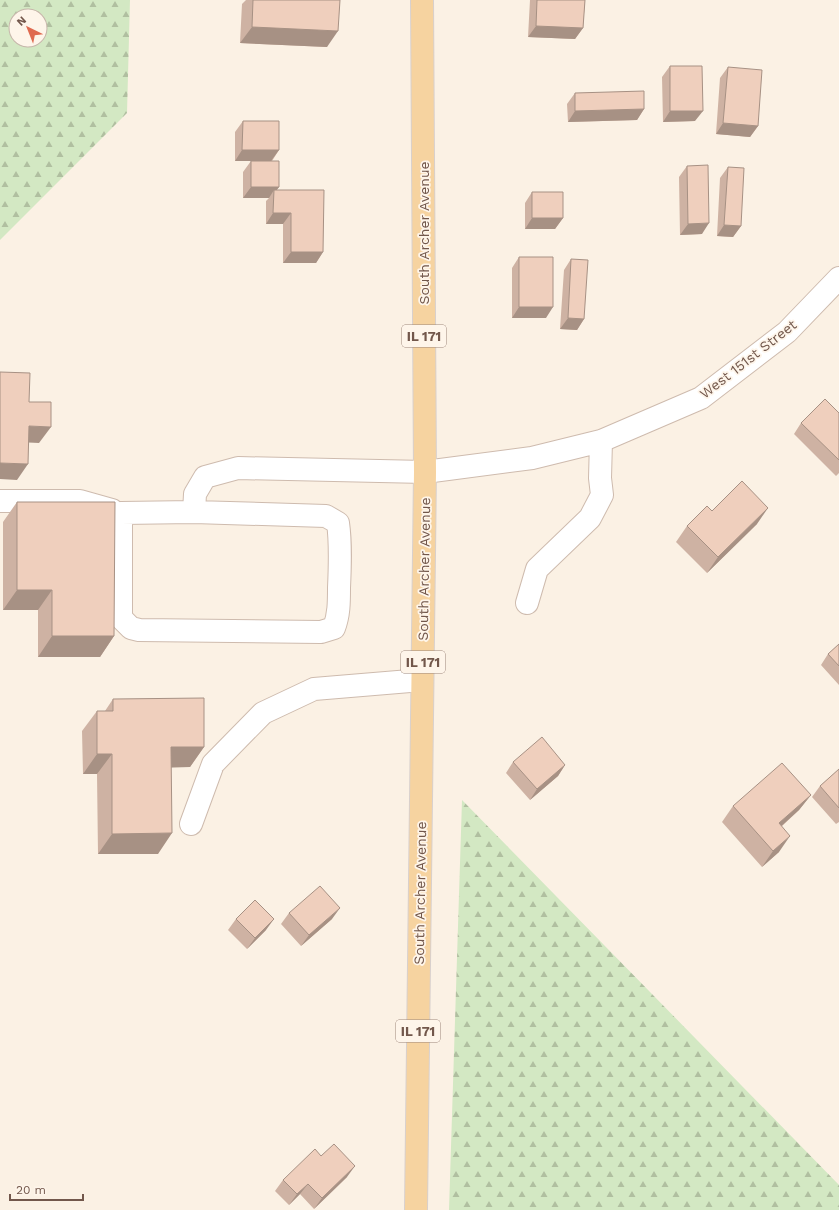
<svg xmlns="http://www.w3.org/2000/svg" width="839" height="1210" font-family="'Work Sans',sans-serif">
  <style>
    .forest { fill: url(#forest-firs); fill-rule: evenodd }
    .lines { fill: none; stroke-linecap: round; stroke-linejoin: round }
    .minor-casing { stroke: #cebbae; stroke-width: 24 }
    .major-casing { stroke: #d8d0cd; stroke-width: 24 }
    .minor { stroke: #fff; stroke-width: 22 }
    .major { stroke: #f6d3a0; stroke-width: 22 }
    .wall { fill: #ceb2a3 }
    .shaded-wall { fill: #a79184 }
    .building { fill: #efcfbd; stroke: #a79184 }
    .labels { text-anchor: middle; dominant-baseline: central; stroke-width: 3.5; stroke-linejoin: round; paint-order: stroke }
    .shield { fill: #fef5ea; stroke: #9c867b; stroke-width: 1 }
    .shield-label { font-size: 13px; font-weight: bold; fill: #72574b }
    .street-label { font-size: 14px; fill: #72574b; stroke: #fef5ea }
  </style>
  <defs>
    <pattern id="forest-firs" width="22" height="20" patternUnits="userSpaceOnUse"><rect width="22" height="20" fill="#d3e8c3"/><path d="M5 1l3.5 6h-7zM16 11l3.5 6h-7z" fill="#b0bfa0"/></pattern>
  </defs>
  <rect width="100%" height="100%" fill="#fbf1e4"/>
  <path class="forest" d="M 0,0 L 130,0 L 127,113 L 0,240 ZM 16,16 L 40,16 L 40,40 L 16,40 Z
    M 462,800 L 839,1185 L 839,1210 L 449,1210 Z"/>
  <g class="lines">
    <g class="minor-casing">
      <path id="minor" d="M 0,501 L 80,501 L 112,510
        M 194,512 L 195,494 L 205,477 L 238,468 L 425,472 L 532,458 L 601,441 L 701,398 L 787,332 L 839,278
        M 194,512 L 326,516 L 338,523 C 341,544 340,566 339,588 C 339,602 339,615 334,628 L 321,632 L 139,630 L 131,628 L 121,618 L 121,513 Z
        M 527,603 L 537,569 L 590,518 L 602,495 L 600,478 L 601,441
        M 191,824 L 213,764 L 263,713 L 314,689 L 422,680"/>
    </g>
    <g class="major-casing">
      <path id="major" d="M 416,1210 L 425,472 L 422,0"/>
    </g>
    <use href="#minor" class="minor"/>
    <use href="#major" class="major"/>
  </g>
  <path class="wall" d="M 246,0 L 340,0 L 327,47 L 240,43 L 242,4 Z
    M 530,0 L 585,0 L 583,28 L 575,39 L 528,37 Z
    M 670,66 L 695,121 L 663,122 L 662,77 Z
    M 728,67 L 758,126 L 750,137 L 716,134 L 720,78 Z
    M 575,93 L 644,109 L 637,120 L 568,122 L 567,104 Z
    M 243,121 L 279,150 L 272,161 L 279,187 L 276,190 L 323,252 L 316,263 L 283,263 L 283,224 L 266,224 L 266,201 L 269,198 L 243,198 L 243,172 L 251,161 L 235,161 L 235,132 Z
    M 687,166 L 702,234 L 680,235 L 679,177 Z
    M 728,167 L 741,226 L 733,237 L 717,236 L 720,178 Z
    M 532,192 L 563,218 L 555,229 L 525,229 L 525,203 Z
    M 519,257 L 546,318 L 512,318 L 512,268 Z
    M 571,259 L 584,319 L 577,330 L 560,329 L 564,270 Z
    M 839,413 L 839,473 L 836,476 L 794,434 L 801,423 Z
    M 17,502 L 114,636 L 100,657 L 38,657 L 38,610 L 3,610 L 3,522 Z
    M 712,511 L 757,524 L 707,573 L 676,542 L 687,526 Z
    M 839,644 L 839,685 L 821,665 L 828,654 Z
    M 113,699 L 204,747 L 190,767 L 171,767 L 158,854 L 98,854 L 97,774 L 83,774 L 82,731 L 97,711 L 105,711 Z
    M 513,762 L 565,765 L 558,776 L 530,800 L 506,773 Z
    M 839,769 L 839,822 L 836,824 L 812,797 L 820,786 Z
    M 811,795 L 799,810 L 781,827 L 779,852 L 762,867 L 722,822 L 733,806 Z
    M 289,913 L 332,919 L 301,946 L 281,924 Z
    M 236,919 L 266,930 L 247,949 L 228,930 Z
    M 321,1156 L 347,1177 L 314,1209 L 300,1194 L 289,1205 L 275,1191 L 283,1180 Z"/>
  <path class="shaded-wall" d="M 536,26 L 583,28 L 575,39 L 528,37 Z
    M 252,27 L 338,31 L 327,47 L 240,43 Z
    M 644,109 L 637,120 L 568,122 L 575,111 Z
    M 670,111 L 703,111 L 695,121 L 663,122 Z
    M 723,123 L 758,126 L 750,137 L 716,134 Z
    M 242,150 L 279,150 L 271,161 L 235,161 Z
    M 251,187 L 279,187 L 274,194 L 274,190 L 269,198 L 243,198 Z
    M 273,213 L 291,213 L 283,224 L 266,224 Z
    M 532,218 L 563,218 L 555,229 L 525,229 Z
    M 709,223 L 702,234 L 680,235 L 688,224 Z
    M 724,225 L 741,226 L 733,237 L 717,236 Z
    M 291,252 L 323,252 L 316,263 L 283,263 Z
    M 519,307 L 553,307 L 546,318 L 512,318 Z
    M 568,318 L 584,319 L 577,330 L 560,329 Z
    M 29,426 L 51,427 L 39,443 L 18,442 Z
    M 0,463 L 28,464 L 17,480 L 0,479 Z
    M 768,508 L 757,524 L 707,573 L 718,557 Z
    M 17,590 L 52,590 L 38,610 L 3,610 Z
    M 52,636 L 114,636 L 100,657 L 38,657 Z
    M 171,747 L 204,747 L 190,767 L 157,768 Z
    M 97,754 L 112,754 L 97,774 L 83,774 Z
    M 565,765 L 558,776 L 530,800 L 537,789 Z
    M 811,795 L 799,810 L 767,839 L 779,823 Z
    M 172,833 L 158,854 L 98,854 L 112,834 Z
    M 790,836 L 779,852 L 762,867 L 773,851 Z
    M 340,908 L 332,919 L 301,946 L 309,935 Z
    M 274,919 L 266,930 L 247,949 L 255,938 Z
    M 355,1166 L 347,1177 L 314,1209 L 322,1198 Z
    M 308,1184 L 300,1194 L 289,1205 L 297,1194 Z"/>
  <path class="building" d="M 253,0 L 340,0 L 338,31 L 252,27 Z
    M 537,0 L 585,0 L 583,28 L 536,26 Z
    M 670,66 L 702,66 L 703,111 L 670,111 Z
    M 728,67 L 762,70 L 758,126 L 723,123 Z
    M 644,91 L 644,109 L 575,111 L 575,93 Z
    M 243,121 L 279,121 L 279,150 L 242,150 Z
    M 251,161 L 279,161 L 279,187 L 251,187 Z
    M 708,165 L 709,223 L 688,224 L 687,166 Z
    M 728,167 L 744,168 L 741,226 L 724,225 Z
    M 274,190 L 324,190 L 323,252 L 291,252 L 291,213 L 273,213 Z
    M 532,192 L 563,192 L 563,218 L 532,218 Z
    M 519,257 L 553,257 L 553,307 L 519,307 Z
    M 571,259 L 588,260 L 584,319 L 568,318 Z
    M 0,372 L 30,373 L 29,402 L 51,402 L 51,427 L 29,426 L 28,464 L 0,463 Z
    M 825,399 L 839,413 L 839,460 L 801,423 Z
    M 742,481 L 768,508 L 718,557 L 687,526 L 707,506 L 712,511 Z
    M 17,502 L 115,502 L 114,636 L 52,636 L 52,590 L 17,590 Z
    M 839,644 L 839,666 L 828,654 Z
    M 204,698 L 204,747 L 171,747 L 172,833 L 112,834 L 112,754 L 97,754 L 97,711 L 113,711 L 113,699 Z
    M 542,737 L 565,765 L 537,789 L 513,762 Z
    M 782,763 L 811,795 L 779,823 L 790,836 L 773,851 L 733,806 Z
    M 839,769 L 839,808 L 820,786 Z
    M 320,886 L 340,908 L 309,935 L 289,913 Z
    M 255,900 L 274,919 L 255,938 L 236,919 Z
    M 334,1144 L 355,1166 L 322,1198 L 308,1184 L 297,1194 L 283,1180 L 315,1149 L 321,1156 Z"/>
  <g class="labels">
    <g class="shield">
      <rect x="402" y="325" width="44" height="22" rx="3"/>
      <rect x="401" y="651" width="44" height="22" rx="3"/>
      <rect x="396" y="1020" width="44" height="22" rx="3"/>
    </g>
    <g class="shield-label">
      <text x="424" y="336">IL 171</text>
      <text x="423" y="662">IL 171</text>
      <text x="418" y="1031">IL 171</text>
    </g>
    <g class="street-label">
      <text transform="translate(424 233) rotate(-90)">South Archer Avenue</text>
      <text transform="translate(748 359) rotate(-38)">West 151st Street</text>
      <text transform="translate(424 569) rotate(-89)">South Archer Avenue</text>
      <text transform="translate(420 893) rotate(-89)">South Archer Avenue</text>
    </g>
  </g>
  <g transform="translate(28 28) rotate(317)"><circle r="19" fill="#fef5ea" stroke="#c6b6aa"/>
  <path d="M0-3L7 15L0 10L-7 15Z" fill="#df6a4f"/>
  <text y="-6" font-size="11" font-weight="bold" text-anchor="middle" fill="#72574b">N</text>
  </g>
  <path d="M10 1194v6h73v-6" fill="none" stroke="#72574b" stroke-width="2"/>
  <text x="16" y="1194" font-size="12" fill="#72574b" stroke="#fef5ea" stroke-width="3" paint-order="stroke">20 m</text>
</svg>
